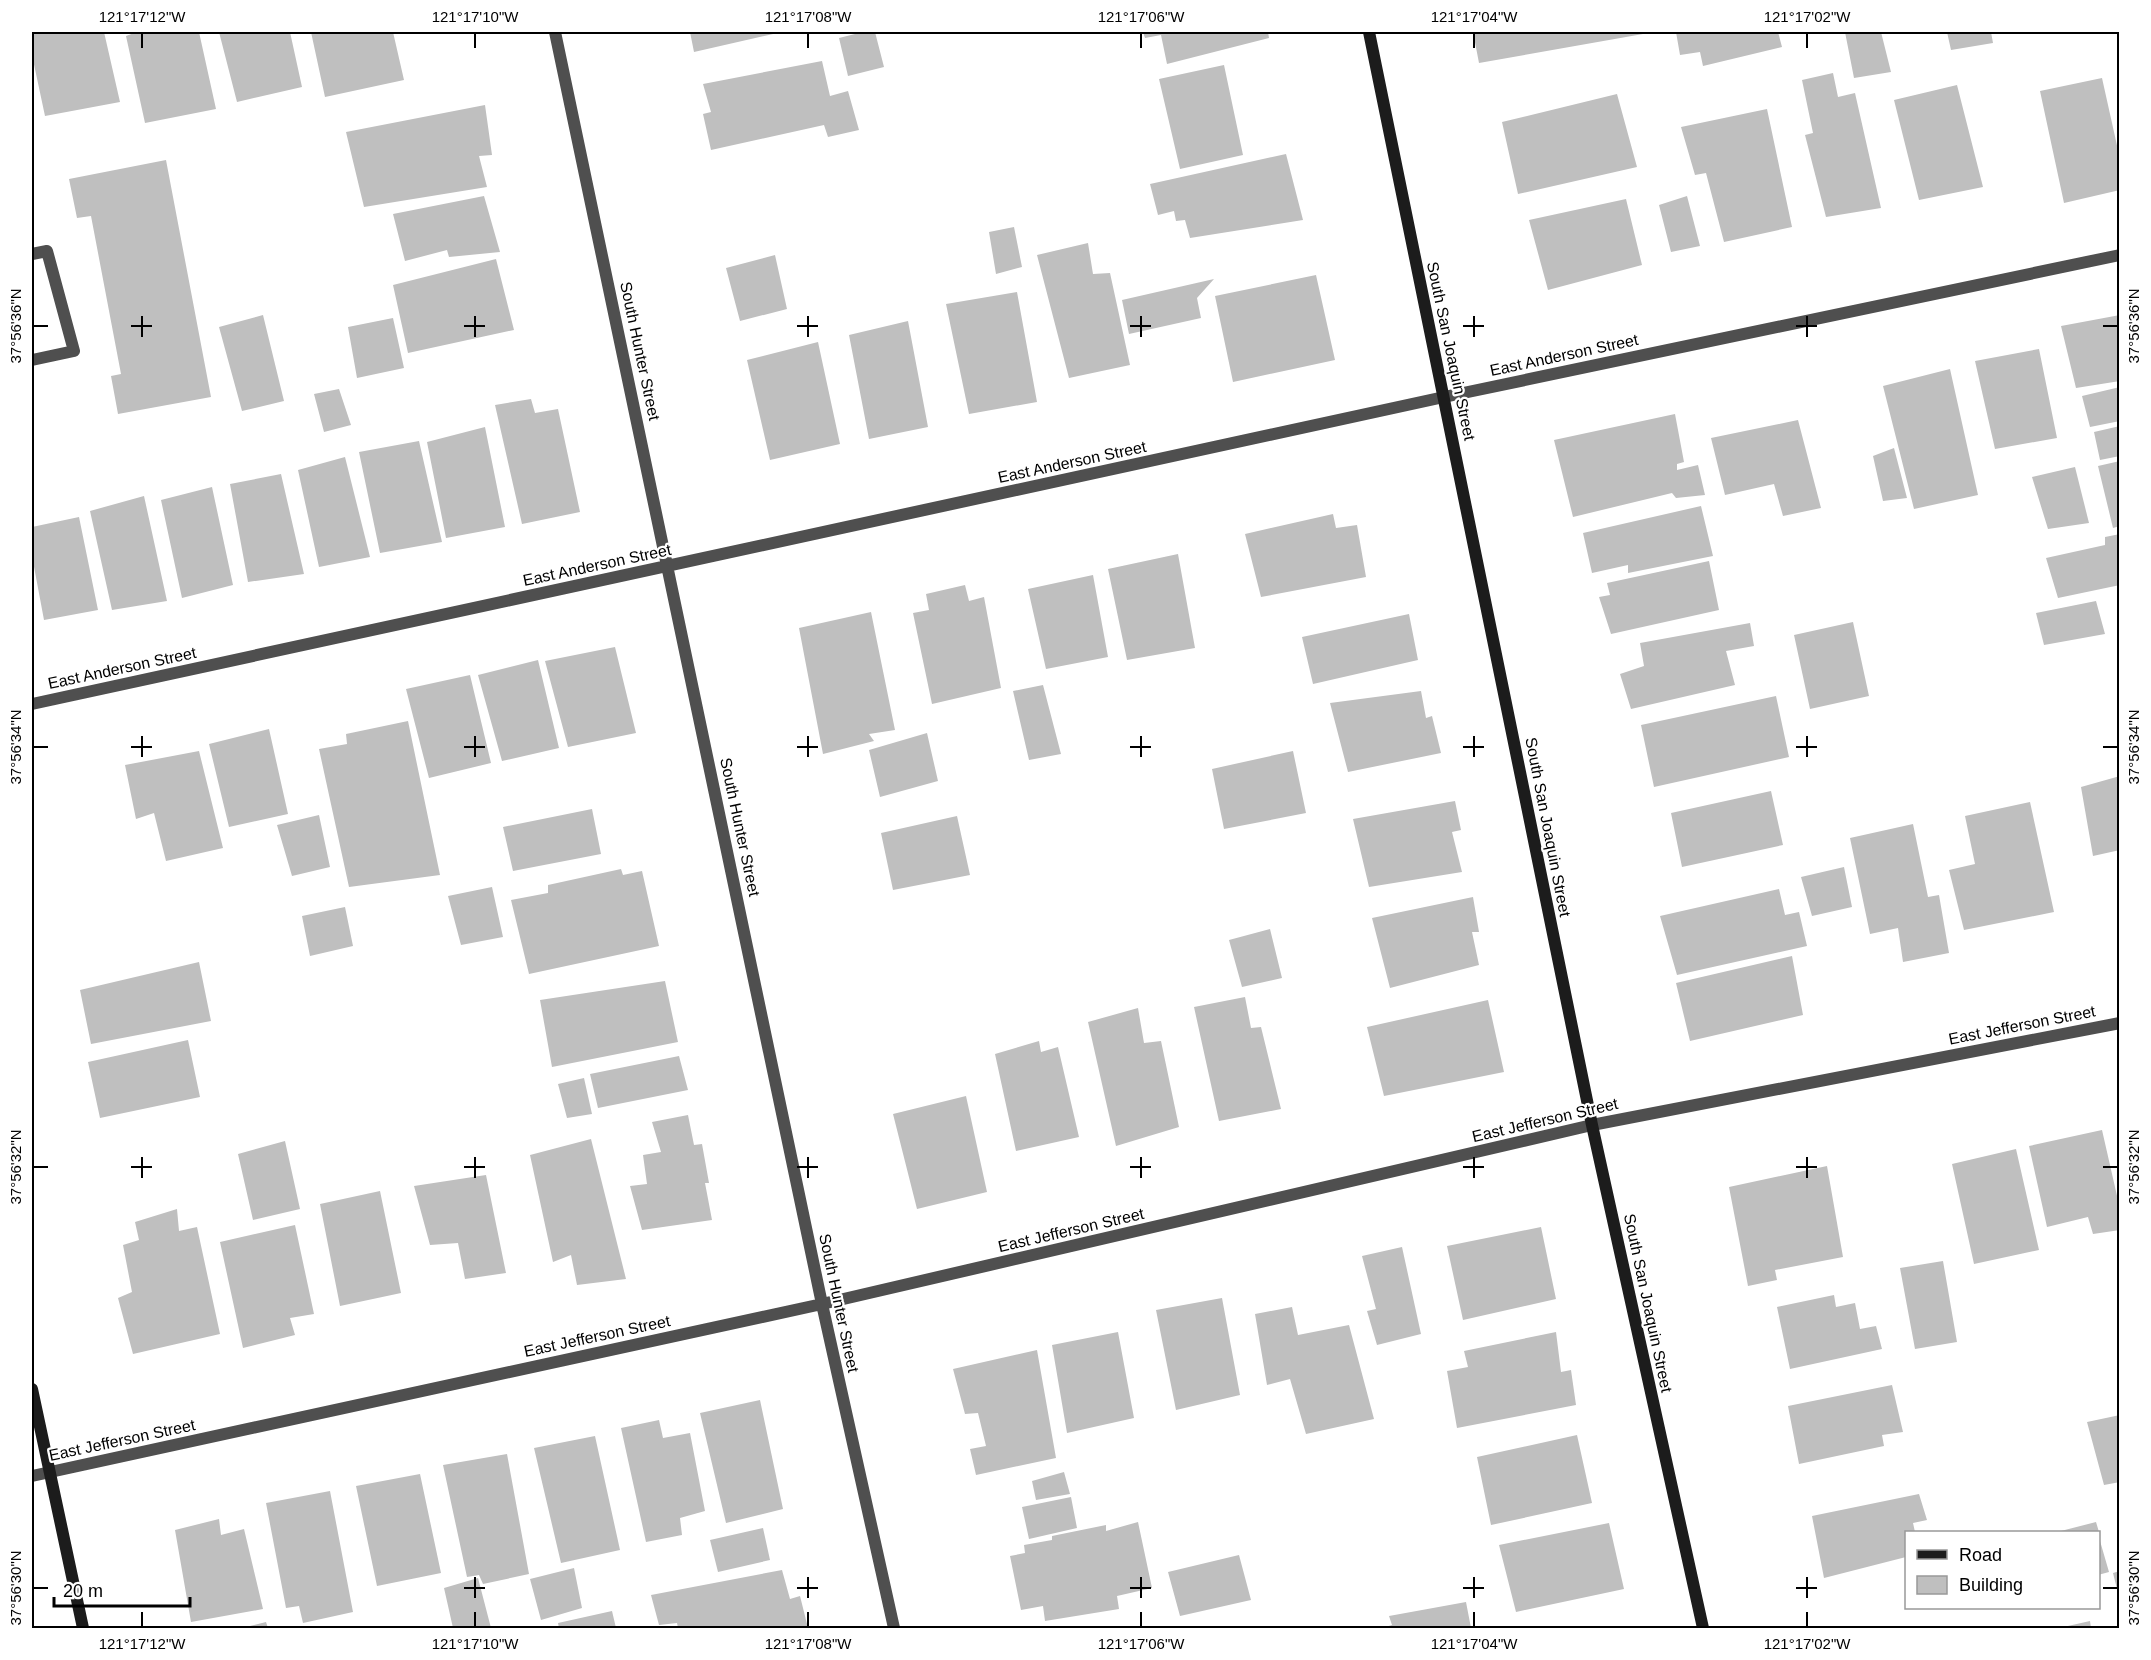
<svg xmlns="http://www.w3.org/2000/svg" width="2151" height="1660" font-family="Helvetica,sans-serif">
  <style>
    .building { fill: #bfbfbf }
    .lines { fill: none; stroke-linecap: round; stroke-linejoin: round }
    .lane { stroke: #4f4f4f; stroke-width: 12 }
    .street { stroke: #4f4f4f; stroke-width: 12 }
    .secondary { stroke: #1c1c1c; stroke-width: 12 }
    .ticks { fill: none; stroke: #000; stroke-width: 2 }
    .labels { text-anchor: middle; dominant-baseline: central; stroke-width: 4.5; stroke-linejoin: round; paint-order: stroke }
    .street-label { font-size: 16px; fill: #000; stroke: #fff }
    .neatline { fill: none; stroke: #000; stroke-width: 2 }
    .ticks-label { font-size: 15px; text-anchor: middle; fill: #000 }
  </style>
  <rect width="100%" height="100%" fill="#fff"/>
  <path class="building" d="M 32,32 L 104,32 L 120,102 L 45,116 L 32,55 Z
    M 137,32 L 199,32 L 216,109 L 145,123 L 126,36 Z
    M 219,32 L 290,32 L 302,87 L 237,102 Z
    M 311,32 L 393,32 L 404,80 L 325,97 Z
    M 690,32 L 782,32 L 694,52 Z
    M 863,32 L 875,32 L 884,67 L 848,76 L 839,38 Z
    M 1143,32 L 1268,32 L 1269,38 L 1167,64 L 1161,35 L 1145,38 Z
    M 1473,32 L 1642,32 L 1643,34 L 1479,63 Z
    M 1676,32 L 1778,32 L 1782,47 L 1703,66 L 1700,52 L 1680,55 Z
    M 1845,32 L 1881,32 L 1891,72 L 1854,78 Z
    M 1947,32 L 1991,32 L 1993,43 L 1951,50 Z
    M 822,61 L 830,96 L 848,91 L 859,130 L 828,137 L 824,125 L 711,150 L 703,114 L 711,112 L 703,84 Z
    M 1224,65 L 1243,155 L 1180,169 L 1159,79 Z
    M 1833,73 L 1838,97 L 1855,93 L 1881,208 L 1826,217 L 1805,135 L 1813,133 L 1802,80 Z
    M 2102,78 L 2120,159 L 2120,190 L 2064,203 L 2040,91 Z
    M 1957,85 L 1983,187 L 1919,200 L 1894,100 Z
    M 1617,94 L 1637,167 L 1518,194 L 1502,122 Z
    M 485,105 L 492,155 L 479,156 L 487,187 L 364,207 L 346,132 Z
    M 1767,109 L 1792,227 L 1724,242 L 1706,173 L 1695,175 L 1681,127 Z
    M 1286,154 L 1303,220 L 1190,238 L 1185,220 L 1176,221 L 1174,211 L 1158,215 L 1150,184 Z
    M 166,160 L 211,397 L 118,414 L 111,376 L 121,374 L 91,216 L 77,218 L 69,179 Z
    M 484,196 L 500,252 L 449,257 L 447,250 L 405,261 L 393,214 Z
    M 1687,196 L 1700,246 L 1671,252 L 1659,205 Z
    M 1626,199 L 1642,265 L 1548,290 L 1529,220 Z
    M 1014,227 L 1022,267 L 996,274 L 989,232 Z
    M 1088,243 L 1093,274 L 1110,273 L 1130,365 L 1069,378 L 1037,255 Z
    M 775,255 L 787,309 L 740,321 L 726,268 Z
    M 496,259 L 514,330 L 408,353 L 393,285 Z
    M 1316,275 L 1335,360 L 1233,382 L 1215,296 Z
    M 1214,279 L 1197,298 L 1201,318 L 1129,334 L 1122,300 Z
    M 1017,292 L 1037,402 L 969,414 L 946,304 Z
    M 263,315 L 284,401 L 242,411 L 219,327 Z
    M 2120,315 L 2120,381 L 2076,388 L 2061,326 Z
    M 393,318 L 404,368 L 357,378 L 348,327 Z
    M 908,321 L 928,427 L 869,439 L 849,335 Z
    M 818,342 L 840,444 L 770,460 L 747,360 Z
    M 2039,349 L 2057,438 L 1995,449 L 1975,361 Z
    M 1950,369 L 1978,495 L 1914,509 L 1883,386 Z
    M 2120,387 L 2120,421 L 2090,427 L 2082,396 Z
    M 339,389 L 351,425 L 324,432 L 314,394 Z
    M 531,399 L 535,413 L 558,409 L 580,512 L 522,524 L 495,405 Z
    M 1675,414 L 1684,462 L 1677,464 L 1677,470 L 1698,465 L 1705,495 L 1676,498 L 1672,493 L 1573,517 L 1554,440 Z
    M 1798,420 L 1821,508 L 1783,516 L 1774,484 L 1725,495 L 1711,438 Z
    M 2120,426 L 2120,456 L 2100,460 L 2094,432 Z
    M 485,427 L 505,527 L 446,538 L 427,442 Z
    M 419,441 L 442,542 L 380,553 L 359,452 Z
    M 1894,448 L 1907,498 L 1883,501 L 1873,456 Z
    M 345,457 L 370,557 L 319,567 L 298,470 Z
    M 2120,461 L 2120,526 L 2113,528 L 2098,466 Z
    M 2075,467 L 2089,523 L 2048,529 L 2032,477 Z
    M 281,474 L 304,574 L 248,582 L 230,484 Z
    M 212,487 L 233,585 L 182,598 L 161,500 Z
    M 144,496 L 167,601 L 112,610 L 90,511 Z
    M 1701,506 L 1713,556 L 1628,573 L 1628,565 L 1592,573 L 1583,533 Z
    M 1333,514 L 1336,528 L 1357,525 L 1366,577 L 1261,597 L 1245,534 Z
    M 79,517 L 98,610 L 44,620 L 32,556 L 32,527 Z
    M 2120,534 L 2120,585 L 2058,598 L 2046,558 L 2105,545 L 2105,537 Z
    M 1178,554 L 1195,648 L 1127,660 L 1108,569 Z
    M 1709,561 L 1719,610 L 1611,634 L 1599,597 L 1610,595 L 1607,583 Z
    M 1093,575 L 1108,657 L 1046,669 L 1028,589 Z
    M 965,585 L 969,601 L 984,597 L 1001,688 L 932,704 L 913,613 L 929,610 L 926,594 Z
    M 2096,601 L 2105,634 L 2044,645 L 2036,613 Z
    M 871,612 L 895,730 L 869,734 L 874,741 L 823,754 L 799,628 Z
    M 1409,614 L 1418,660 L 1313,684 L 1302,637 Z
    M 1853,622 L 1869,696 L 1810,709 L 1794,635 Z
    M 1750,623 L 1754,646 L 1726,651 L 1735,685 L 1631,709 L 1620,674 L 1644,666 L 1640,643 Z
    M 615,647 L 636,733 L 568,747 L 545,661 Z
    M 538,660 L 559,748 L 502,761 L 478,675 Z
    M 470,675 L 491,763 L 429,778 L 406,689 Z
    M 1043,685 L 1061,754 L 1029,760 L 1013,691 Z
    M 1421,691 L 1426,718 L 1432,716 L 1441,753 L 1348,772 L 1330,703 Z
    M 1776,696 L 1789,757 L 1654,787 L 1641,725 Z
    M 408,721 L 440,875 L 349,887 L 319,749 L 347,744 L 346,734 Z
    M 269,729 L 288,814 L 229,827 L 209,744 Z
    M 927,733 L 938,781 L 880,797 L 869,750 Z
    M 199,751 L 223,848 L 166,861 L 154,813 L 136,819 L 125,765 Z
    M 1293,751 L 1306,813 L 1224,829 L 1212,769 Z
    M 2120,776 L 2120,850 L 2093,856 L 2081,787 Z
    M 1771,791 L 1783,845 L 1682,867 L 1671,813 Z
    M 1455,801 L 1461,830 L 1452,832 L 1462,872 L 1369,887 L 1353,819 Z
    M 2030,802 L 2054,912 L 1964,930 L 1949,870 L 1975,864 L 1965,816 Z
    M 592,809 L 601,854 L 513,871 L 503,827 Z
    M 319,815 L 330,867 L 292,876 L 277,825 Z
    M 957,816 L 970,875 L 893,890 L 881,833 Z
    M 1913,824 L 1928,897 L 1939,895 L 1949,953 L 1903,962 L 1898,928 L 1870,934 L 1850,838 Z
    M 1844,867 L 1852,907 L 1812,916 L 1801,877 Z
    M 621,869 L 623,875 L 642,871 L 659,946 L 529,974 L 511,900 L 548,893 L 548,885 Z
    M 492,887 L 503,937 L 461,945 L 448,896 Z
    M 1779,889 L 1785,915 L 1799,912 L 1807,946 L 1677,975 L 1660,916 Z
    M 1473,897 L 1479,932 L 1472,932 L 1479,965 L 1390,988 L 1372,918 Z
    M 345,907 L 353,946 L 310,956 L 302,916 Z
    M 1270,929 L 1282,978 L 1242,987 L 1229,940 Z
    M 1792,956 L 1803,1015 L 1690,1041 L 1676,983 Z
    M 199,962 L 211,1021 L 91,1044 L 80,990 Z
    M 665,981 L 678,1042 L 552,1067 L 540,1000 Z
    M 1245,997 L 1251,1028 L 1261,1027 L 1281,1109 L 1219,1121 L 1194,1007 Z
    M 1488,1000 L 1504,1072 L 1384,1096 L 1367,1027 Z
    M 1138,1008 L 1144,1043 L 1161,1041 L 1179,1127 L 1116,1146 L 1088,1022 Z
    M 188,1040 L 200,1097 L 100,1118 L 88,1062 Z
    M 1039,1041 L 1041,1052 L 1058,1047 L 1079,1137 L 1016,1151 L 995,1054 Z
    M 679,1056 L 688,1090 L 598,1108 L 590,1074 Z
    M 584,1078 L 592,1114 L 567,1118 L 558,1084 Z
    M 966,1096 L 987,1192 L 917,1209 L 893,1114 Z
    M 688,1115 L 694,1145 L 702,1144 L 709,1183 L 705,1183 L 712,1220 L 642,1230 L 630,1186 L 647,1184 L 643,1155 L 661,1152 L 652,1122 Z
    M 2102,1130 L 2120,1209 L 2120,1230 L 2093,1234 L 2088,1217 L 2047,1227 L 2029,1146 Z
    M 591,1139 L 626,1279 L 577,1285 L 571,1255 L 553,1262 L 530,1155 Z
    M 285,1141 L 300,1209 L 253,1220 L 238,1154 Z
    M 2016,1149 L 2039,1250 L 1974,1264 L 1952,1164 Z
    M 1827,1166 L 1843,1257 L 1775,1270 L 1777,1280 L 1748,1286 L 1729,1187 Z
    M 486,1175 L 506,1273 L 465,1279 L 458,1243 L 430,1245 L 414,1186 Z
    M 380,1191 L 401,1293 L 340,1306 L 320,1204 Z
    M 177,1209 L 179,1231 L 197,1227 L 220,1334 L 133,1354 L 118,1298 L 132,1292 L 123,1245 L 139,1240 L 135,1222 Z
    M 295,1225 L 314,1314 L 290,1318 L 295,1335 L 243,1348 L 220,1242 Z
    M 1541,1227 L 1556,1299 L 1463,1320 L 1447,1246 Z
    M 1402,1247 L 1421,1334 L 1377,1345 L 1367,1311 L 1376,1309 L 1362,1256 Z
    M 1943,1261 L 1957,1342 L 1915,1349 L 1900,1268 Z
    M 1834,1295 L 1836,1307 L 1855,1303 L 1860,1329 L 1876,1326 L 1882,1349 L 1790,1369 L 1777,1307 Z
    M 1222,1298 L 1240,1395 L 1176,1410 L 1156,1310 Z
    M 1292,1307 L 1298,1335 L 1349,1325 L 1374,1419 L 1306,1434 L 1290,1379 L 1267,1385 L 1255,1314 Z
    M 1118,1332 L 1134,1418 L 1067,1433 L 1052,1345 Z
    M 1556,1332 L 1561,1372 L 1571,1370 L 1576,1405 L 1457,1428 L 1447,1371 L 1468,1367 L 1464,1351 Z
    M 1037,1350 L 1056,1458 L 976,1475 L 970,1449 L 986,1446 L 978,1413 L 965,1414 L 953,1369 Z
    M 1892,1385 L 1903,1432 L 1882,1435 L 1884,1446 L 1799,1464 L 1788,1406 Z
    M 760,1400 L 783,1509 L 726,1523 L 700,1413 Z
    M 2120,1415 L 2120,1482 L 2104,1485 L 2087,1422 Z
    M 659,1420 L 663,1438 L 690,1433 L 705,1511 L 680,1518 L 682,1535 L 646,1542 L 621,1428 Z
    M 1577,1435 L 1592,1503 L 1491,1525 L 1477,1457 Z
    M 595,1436 L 620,1550 L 561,1563 L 534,1448 Z
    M 507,1454 L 529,1574 L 483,1584 L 479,1575 L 467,1577 L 443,1465 Z
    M 1064,1472 L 1070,1494 L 1036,1500 L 1032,1481 Z
    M 420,1474 L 441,1573 L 377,1586 L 356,1486 Z
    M 330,1491 L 353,1612 L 303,1623 L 299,1606 L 286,1608 L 266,1503 Z
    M 1919,1494 L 1927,1520 L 1913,1523 L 1915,1532 L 1906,1532 L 1906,1557 L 1824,1578 L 1812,1516 Z
    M 1071,1497 L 1077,1528 L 1029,1539 L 1022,1507 Z
    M 219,1519 L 221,1535 L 244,1529 L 263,1609 L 191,1622 L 175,1530 Z
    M 1138,1522 L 1152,1588 L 1117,1596 L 1119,1609 L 1045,1621 L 1043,1606 L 1021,1610 L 1010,1556 L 1025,1553 L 1024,1545 L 1052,1540 L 1052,1536 L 1106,1525 L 1106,1531 Z
    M 2096,1522 L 2099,1532 L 2057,1532 Z
    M 1609,1523 L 1624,1589 L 1516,1612 L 1499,1545 Z
    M 763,1528 L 770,1560 L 718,1572 L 710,1540 Z
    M 2098,1534 L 2109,1572 L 2098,1575 Z
    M 1239,1555 L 1251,1600 L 1180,1616 L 1168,1572 Z
    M 574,1568 L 582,1608 L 541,1620 L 530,1579 Z
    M 782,1570 L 790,1599 L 800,1596 L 808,1628 L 678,1628 L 677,1623 L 659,1625 L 651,1595 Z
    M 2120,1571 L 2120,1597 L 2119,1597 L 2113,1573 Z
    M 478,1578 L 491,1628 L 453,1628 L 444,1588 Z
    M 1466,1602 L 1471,1628 L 1382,1628 L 1392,1625 L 1389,1616 Z
    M 612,1611 L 616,1628 L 559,1628 L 558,1623 Z
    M 2090,1621 L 2091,1628 L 2059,1628 Z
    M 266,1622 L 268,1628 L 242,1628 Z"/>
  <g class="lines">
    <path class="lane" d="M 32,254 L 47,251 L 74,351 L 32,360"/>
    <path class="street" d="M 555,32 L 822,1304 L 894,1628
      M 32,704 L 1444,397 L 2120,255
      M 32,1476 L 822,1304 L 1592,1125 L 2120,1023"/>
    <path class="secondary" d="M 1369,32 L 1592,1125 L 1703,1628
      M 32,1389 L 83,1628"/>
  </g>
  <path class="ticks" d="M 142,33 L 142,48M 475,33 L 475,48M 808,33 L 808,48M 1141,33 L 1141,48M 1474,33 L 1474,48M 1807,33 L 1807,48M 142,316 L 142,337M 475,316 L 475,337M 808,316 L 808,337M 1141,316 L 1141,337M 1474,316 L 1474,337M 1807,316 L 1807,337M 33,326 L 48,326M 131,326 L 152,326M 464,326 L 485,326M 797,326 L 818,326M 1130,326 L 1151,326M 1463,326 L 1484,326M 1796,326 L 1817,326M 2103,326 L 2118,326M 142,736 L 142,757M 475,736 L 475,757M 808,736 L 808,757M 1141,736 L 1141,757M 1474,736 L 1474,757M 1807,736 L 1807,757M 33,747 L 48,747M 131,747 L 152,747M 464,747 L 485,747M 797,747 L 818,747M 1130,747 L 1151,747M 1463,747 L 1484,747M 1796,747 L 1817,747M 2103,747 L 2118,747M 142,1157 L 142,1178M 475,1157 L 475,1178M 808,1157 L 808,1178M 1141,1157 L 1141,1178M 1474,1157 L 1474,1178M 1807,1157 L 1807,1178M 33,1167 L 48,1167M 131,1167 L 152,1167M 464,1167 L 485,1167M 797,1167 L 818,1167M 1130,1167 L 1151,1167M 1463,1167 L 1484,1167M 1796,1167 L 1817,1167M 2103,1167 L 2118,1167M 475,1577 L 475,1598M 808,1577 L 808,1598M 1141,1577 L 1141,1598M 1474,1577 L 1474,1598M 1807,1577 L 1807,1598M 33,1588 L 48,1588M 464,1588 L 485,1588M 797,1588 L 818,1588M 1130,1588 L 1151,1588M 1463,1588 L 1484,1588M 1796,1588 L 1817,1588M 2103,1588 L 2118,1588M 142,1612 L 142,1627M 475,1612 L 475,1627M 808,1612 L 808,1627M 1141,1612 L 1141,1627M 1474,1612 L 1474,1627M 1807,1612 L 1807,1627"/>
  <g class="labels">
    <g class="street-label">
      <text transform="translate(640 351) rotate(78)">South Hunter Street</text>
      <text transform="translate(1451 351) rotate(78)">South San Joaquin Street</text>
      <text transform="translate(1564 355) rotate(-12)">East Anderson Street</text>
      <text transform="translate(1072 462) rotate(-12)">East Anderson Street</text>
      <text transform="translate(597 565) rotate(-12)">East Anderson Street</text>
      <text transform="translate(122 668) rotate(-12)">East Anderson Street</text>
      <text transform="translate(740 827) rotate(78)">South Hunter Street</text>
      <text transform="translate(1548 827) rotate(79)">South San Joaquin Street</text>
      <text transform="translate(2022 1025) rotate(-11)">East Jefferson Street</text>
      <text transform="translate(1545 1120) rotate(-13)">East Jefferson Street</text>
      <text transform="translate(1071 1230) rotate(-13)">East Jefferson Street</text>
      <text transform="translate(839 1303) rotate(78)">South Hunter Street</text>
      <text transform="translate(1648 1303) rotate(78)">South San Joaquin Street</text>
      <text transform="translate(597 1336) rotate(-12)">East Jefferson Street</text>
      <text transform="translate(122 1440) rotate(-12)">East Jefferson Street</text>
    </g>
  </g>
  <rect width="2151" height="1660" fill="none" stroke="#ffffff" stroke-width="66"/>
  <rect x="1905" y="1531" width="195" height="78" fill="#ffffff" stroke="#999999" stroke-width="1.5"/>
  <rect x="1917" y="1550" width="30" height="9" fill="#1c1c1c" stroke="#999999" stroke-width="1.5"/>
  <text x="1959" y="1561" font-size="18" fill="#000000">Road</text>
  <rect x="1917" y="1576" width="30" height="18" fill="#bfbfbf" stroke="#999999" stroke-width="1.5"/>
  <text x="1959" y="1591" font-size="18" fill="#000000">Building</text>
  <path d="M54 1597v9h136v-9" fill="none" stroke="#000000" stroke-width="3"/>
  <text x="63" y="1597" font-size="18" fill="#000000" stroke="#ffffff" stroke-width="4.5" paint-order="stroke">20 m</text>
  <rect x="33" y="33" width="2085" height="1594" class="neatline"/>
  <g class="ticks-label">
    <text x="142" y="22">121°17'12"W</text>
    <text x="475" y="22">121°17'10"W</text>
    <text x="808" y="22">121°17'08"W</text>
    <text x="1141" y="22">121°17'06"W</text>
    <text x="1474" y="22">121°17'04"W</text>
    <text x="1807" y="22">121°17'02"W</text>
    <text transform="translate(16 326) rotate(-90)" y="5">37°56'36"N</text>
    <text transform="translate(2134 326) rotate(-90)" y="5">37°56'36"N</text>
    <text transform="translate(16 747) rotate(-90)" y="5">37°56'34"N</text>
    <text transform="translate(2134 747) rotate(-90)" y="5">37°56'34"N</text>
    <text transform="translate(16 1167) rotate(-90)" y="5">37°56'32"N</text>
    <text transform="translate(2134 1167) rotate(-90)" y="5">37°56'32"N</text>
    <text transform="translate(16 1588) rotate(-90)" y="5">37°56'30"N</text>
    <text transform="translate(2134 1588) rotate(-90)" y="5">37°56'30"N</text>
    <text x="142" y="1649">121°17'12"W</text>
    <text x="475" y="1649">121°17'10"W</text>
    <text x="808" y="1649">121°17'08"W</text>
    <text x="1141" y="1649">121°17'06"W</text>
    <text x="1474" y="1649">121°17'04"W</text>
    <text x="1807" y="1649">121°17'02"W</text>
  </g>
</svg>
